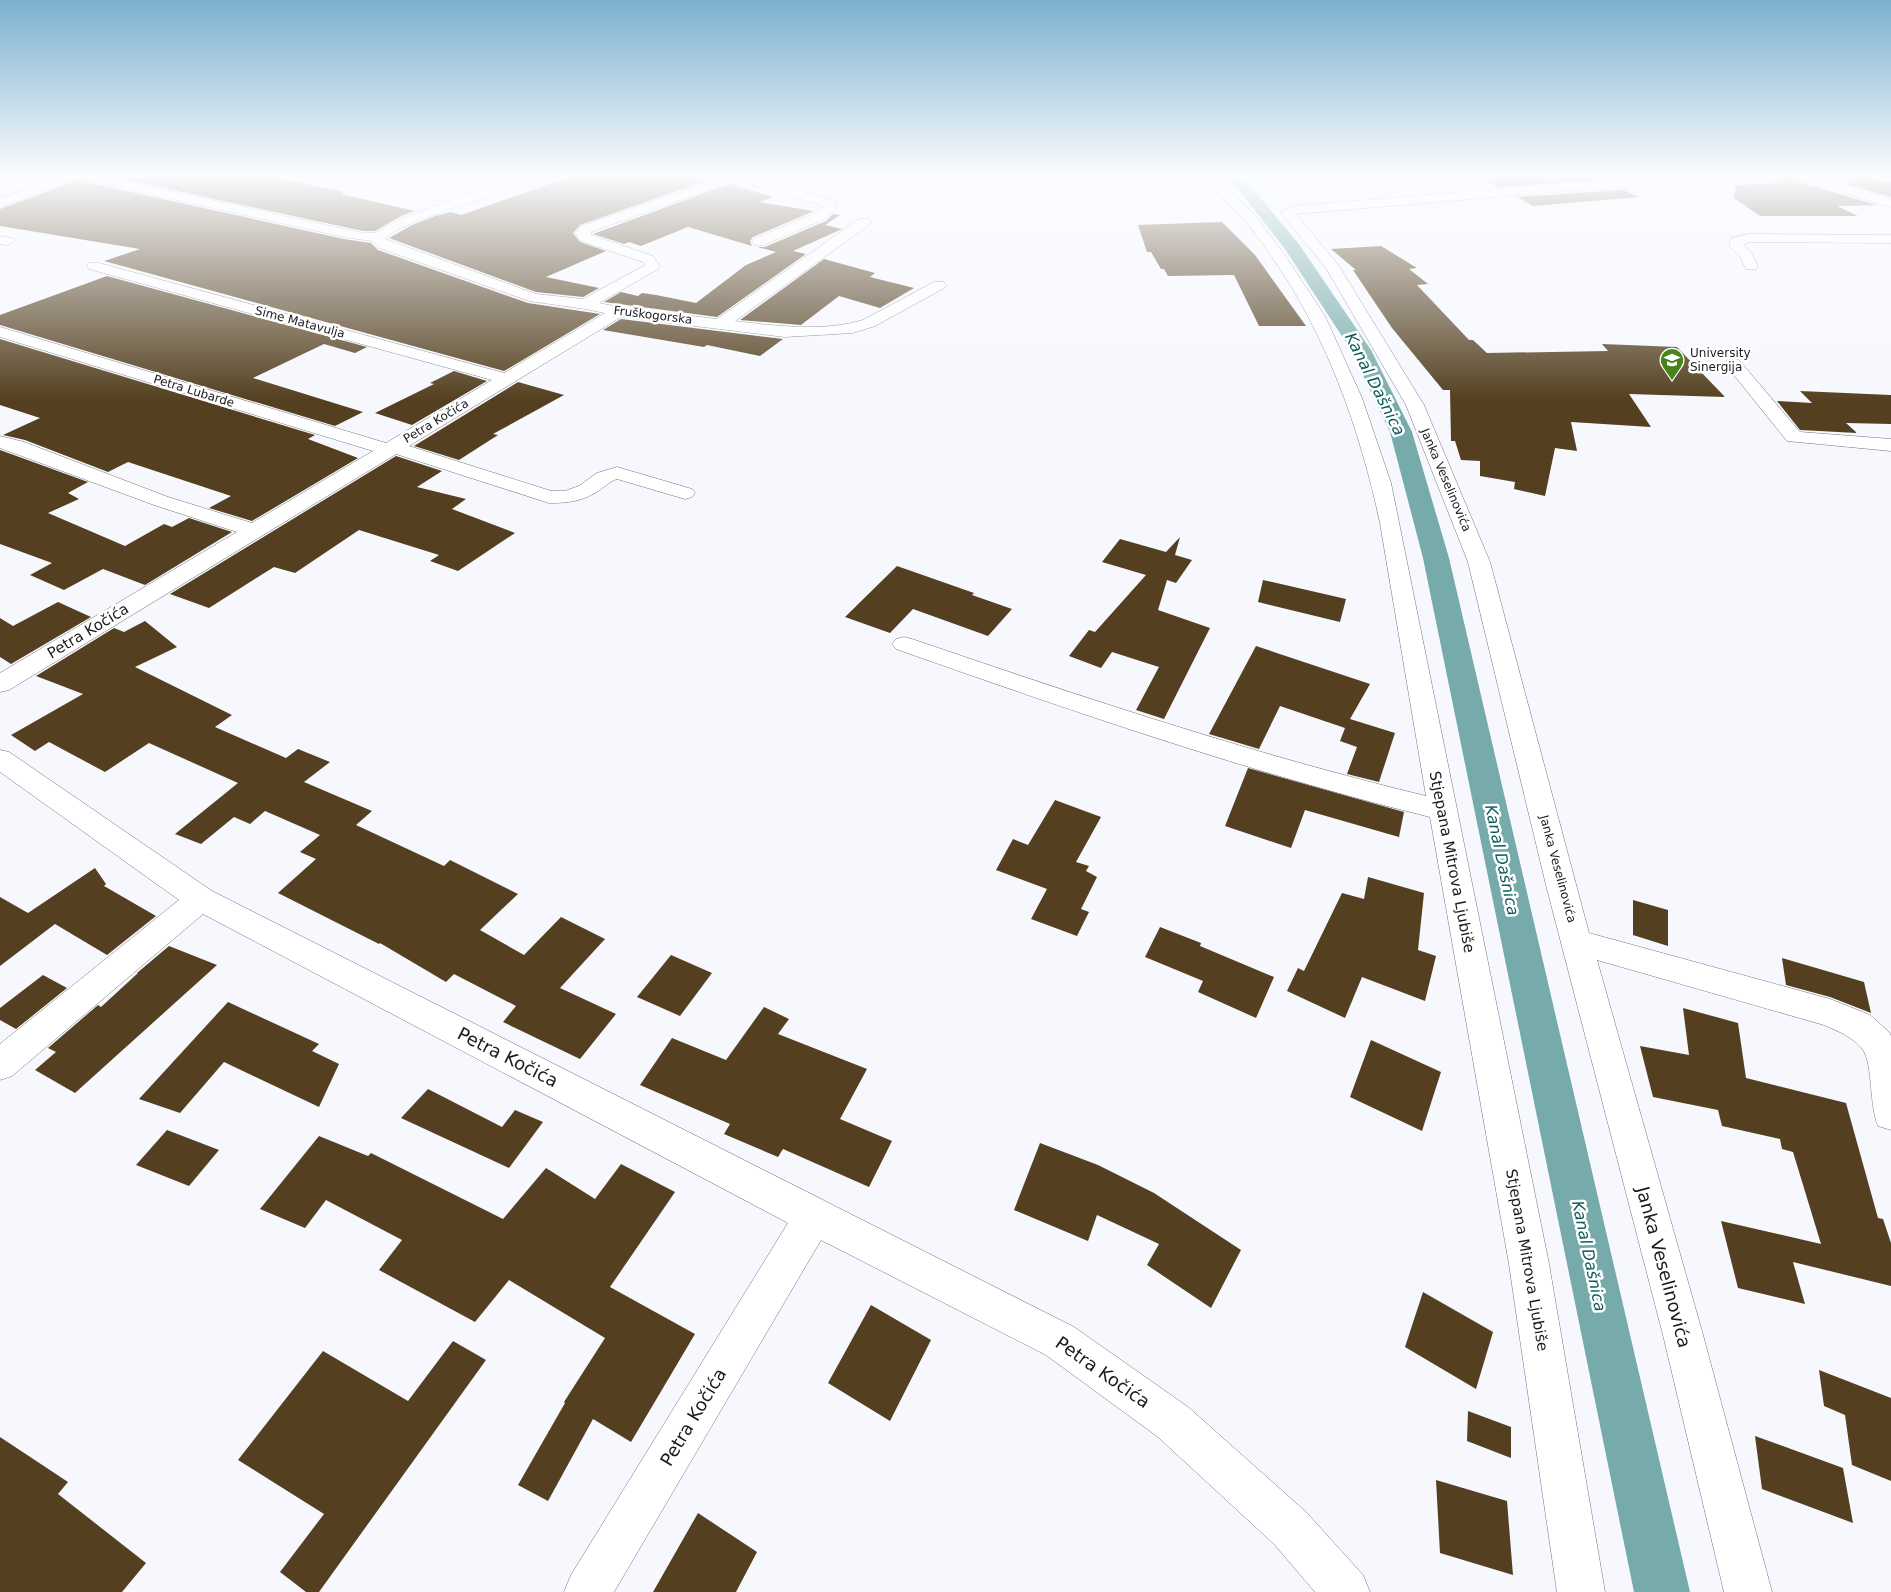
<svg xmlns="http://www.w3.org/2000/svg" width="1891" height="1592" font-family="'DejaVu Sans',sans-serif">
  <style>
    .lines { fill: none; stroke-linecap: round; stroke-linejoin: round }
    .canal { fill: #77abab; fill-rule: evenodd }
    .building { fill: #544020 }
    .street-casing { stroke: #72757e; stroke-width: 1 }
    .secondary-casing { stroke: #72757e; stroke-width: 1 }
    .street { fill: #fff; fill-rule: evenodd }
    .secondary { fill: #fff; fill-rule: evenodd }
    .labels { text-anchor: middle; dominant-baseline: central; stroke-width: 5; stroke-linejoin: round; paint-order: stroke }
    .far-street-label { font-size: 12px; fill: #1a1b1e; stroke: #fff }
    .far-poi-label { font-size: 12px; fill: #1a1b1e; stroke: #fff; text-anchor: start }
    .street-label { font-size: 15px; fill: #1a1b1e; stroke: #fff }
    .water-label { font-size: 16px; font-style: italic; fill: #0e595b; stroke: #fff }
    .near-street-label { font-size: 18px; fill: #1a1b1e; stroke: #fff }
  </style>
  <rect width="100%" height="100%" fill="#f6f8fe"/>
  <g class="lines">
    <path class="canal" d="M 1224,177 L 1239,177 L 1252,188 L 1298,243 L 1371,350 L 1412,432 L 1449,558 L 1690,1592 L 1634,1592 L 1423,558 L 1390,432 L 1351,350 L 1285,249 L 1242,194 Z"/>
  </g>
  <path class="building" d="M 113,177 L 274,177 L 345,192 L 341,194 L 415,211 L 401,216 L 375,231 L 363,231 Z
    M 570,177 L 703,177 L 711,179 L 580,225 L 573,233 L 580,242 L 606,251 L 546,277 L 599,288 L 583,297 L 536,292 L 389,238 L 412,225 L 435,216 L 450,212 L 461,215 Z
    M 1479,177 L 1590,177 L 1597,180 L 1498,187 Z
    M 1784,177 L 1796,177 L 1799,182 L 1877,205 L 1837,206 L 1858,216 L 1760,216 L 1734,198 L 1736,185 L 1776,183 Z
    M 1857,177 L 1866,177 L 1891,183 L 1891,197 L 1846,184 Z
    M 83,178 L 90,183 L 344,239 L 371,243 L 378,250 L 528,303 L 600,314 L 504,371 L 104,261 L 140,249 L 0,226 L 0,209 Z
    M 729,184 L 773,197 L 759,202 L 814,211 L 753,237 L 750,241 L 752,246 L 688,227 L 641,246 L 629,242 L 624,244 L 593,234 Z
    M 1623,190 L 1639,197 L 1533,206 L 1517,197 Z
    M 833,214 L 840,215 L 825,225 L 842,229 L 793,251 L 806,254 L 717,317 L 604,302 L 621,292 L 638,296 L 642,293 L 656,295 L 696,303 L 746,265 L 776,252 L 757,247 L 765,247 L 826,221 Z
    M 1222,222 L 1255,255 L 1306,326 L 1259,326 L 1234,275 L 1168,276 L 1164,269 L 1161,269 L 1151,252 L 1147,252 L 1138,225 Z
    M 1381,246 L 1417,268 L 1409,269 L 1428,284 L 1417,285 L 1469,340 L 1473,340 L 1487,353 L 1608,351 L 1602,344 L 1677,347 L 1725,397 L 1629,394 L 1651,427 L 1571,422 L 1577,451 L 1555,448 L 1545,496 L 1514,489 L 1515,482 L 1480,476 L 1480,461 L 1461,460 L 1455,441 L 1451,441 L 1450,390 L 1443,390 L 1392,328 L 1353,270 L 1356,270 L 1331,249 Z
    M 824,259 L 875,273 L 870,277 L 914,288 L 880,308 L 839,296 L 801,325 L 740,320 Z
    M 107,276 L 367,347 L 355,353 L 324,344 L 253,378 L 363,412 L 335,426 L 0,325 L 0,315 Z
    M 621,319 L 783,339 L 760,356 L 707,345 L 704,347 L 603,330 Z
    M 0,339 L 315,435 L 308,439 L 358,458 L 252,521 L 209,508 L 231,496 L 128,462 L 108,472 L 25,440 L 3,435 L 40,418 L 0,405 Z
    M 454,371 L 487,381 L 412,425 L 375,413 L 434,384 L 430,383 Z
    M 518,382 L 564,395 L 493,434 L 498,435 L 459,460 L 414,446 Z
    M 1800,391 L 1891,395 L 1891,424 L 1846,423 L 1857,433 L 1800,430 L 1777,401 L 1812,403 Z
    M 0,450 L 88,482 L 68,493 L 79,499 L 48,513 L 125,546 L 164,524 L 172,527 L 189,518 L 232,532 L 145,585 L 103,569 L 64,590 L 30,575 L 52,563 L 0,544 Z
    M 396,456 L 442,471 L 417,487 L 466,499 L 452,509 L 515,533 L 458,571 L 430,561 L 439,555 L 359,530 L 295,573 L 274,567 L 209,608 L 170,594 Z
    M 1180,537 L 1175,555 L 1192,560 L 1176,583 L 1167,580 L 1158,610 L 1210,628 L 1164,719 L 1136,710 L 1159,667 L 1112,652 L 1101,668 L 1069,656 L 1089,630 L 1095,632 L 1146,575 L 1102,562 L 1120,539 L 1166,552 Z
    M 897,566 L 974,593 L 972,595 L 1012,609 L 988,636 L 913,609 L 890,633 L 845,617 Z
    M 1263,580 L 1346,599 L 1340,622 L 1258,602 Z
    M 58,602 L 91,617 L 11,664 L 0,657 L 0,618 L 13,626 Z
    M 145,621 L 177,647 L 135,667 L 232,715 L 215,727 L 286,758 L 298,749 L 330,762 L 304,782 L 372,811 L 356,825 L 444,866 L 450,860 L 518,894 L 480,930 L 524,955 L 561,917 L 605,939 L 560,988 L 616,1014 L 580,1059 L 503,1022 L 516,1006 L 454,974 L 446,982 L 380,943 L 379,944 L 278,893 L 316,859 L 300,852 L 320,835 L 265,811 L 250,824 L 234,817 L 201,844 L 175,834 L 238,783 L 149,743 L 105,772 L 49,742 L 35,751 L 11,735 L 83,694 L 36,676 L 114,628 L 124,632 Z
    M 1256,646 L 1370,684 L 1350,719 L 1395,733 L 1379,782 L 1347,774 L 1357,747 L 1340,741 L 1345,728 L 1280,706 L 1259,749 L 1209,734 Z
    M 1248,768 L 1404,812 L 1399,837 L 1305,810 L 1291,848 L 1225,826 Z
    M 1055,800 L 1101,817 L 1076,862 L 1089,866 L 1086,871 L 1097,877 L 1081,909 L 1089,912 L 1077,936 L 1031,919 L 1047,889 L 996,870 L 1013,839 L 1028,845 Z
    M 95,868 L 106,884 L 104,886 L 156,916 L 107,955 L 55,924 L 0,966 L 0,897 L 28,913 Z
    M 1368,877 L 1424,893 L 1418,950 L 1436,956 L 1425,1001 L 1362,977 L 1345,1018 L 1287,991 L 1298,968 L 1304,971 L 1342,893 L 1364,899 Z
    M 1633,900 L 1668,910 L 1668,946 L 1633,935 Z
    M 1160,927 L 1201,943 L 1200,946 L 1274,977 L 1256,1018 L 1198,992 L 1203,981 L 1145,957 Z
    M 169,946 L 217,965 L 75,1093 L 35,1070 L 56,1052 L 48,1048 L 98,1005 L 101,1007 L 138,973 L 137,973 Z
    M 671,955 L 712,973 L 680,1016 L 637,997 Z
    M 1782,958 L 1864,982 L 1871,1013 L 1830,997 L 1786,985 Z
    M 43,975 L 67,988 L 16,1029 L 0,1020 L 0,1008 Z
    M 228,1002 L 319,1044 L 312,1051 L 339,1064 L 319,1107 L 224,1062 L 180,1113 L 139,1099 Z
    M 764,1007 L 789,1019 L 778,1034 L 867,1069 L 840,1119 L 892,1141 L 869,1187 L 783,1149 L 778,1157 L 724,1134 L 730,1124 L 640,1085 L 672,1038 L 726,1060 Z
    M 1683,1008 L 1738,1023 L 1746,1078 L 1846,1103 L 1878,1218 L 1883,1219 L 1891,1243 L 1891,1286 L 1793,1262 L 1805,1304 L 1738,1288 L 1721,1221 L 1821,1244 L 1793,1152 L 1782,1149 L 1780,1139 L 1722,1126 L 1718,1110 L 1653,1097 L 1640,1046 L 1689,1055 Z
    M 1371,1040 L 1441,1072 L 1422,1131 L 1350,1097 Z
    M 428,1089 L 502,1127 L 515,1110 L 543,1122 L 509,1168 L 401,1118 Z
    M 167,1130 L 219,1150 L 189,1186 L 136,1165 Z
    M 319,1136 L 368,1156 L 371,1153 L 503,1219 L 546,1168 L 595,1199 L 621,1164 L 675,1192 L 610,1287 L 695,1334 L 631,1442 L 593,1419 L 548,1501 L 518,1485 L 565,1403 L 564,1402 L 605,1338 L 509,1280 L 475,1322 L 379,1270 L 402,1240 L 326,1200 L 305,1228 L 260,1209 Z
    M 1040,1143 L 1098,1165 L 1154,1193 L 1241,1250 L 1211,1308 L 1147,1265 L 1159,1244 L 1097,1215 L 1088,1241 L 1014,1210 Z
    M 1423,1292 L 1493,1332 L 1476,1389 L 1405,1347 Z
    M 871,1305 L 931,1340 L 890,1421 L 828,1383 Z
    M 453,1341 L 486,1360 L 319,1592 L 306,1592 L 280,1572 L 324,1514 L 238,1460 L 323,1351 L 408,1401 Z
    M 1819,1370 L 1891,1398 L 1891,1481 L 1852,1465 L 1845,1415 L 1824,1406 Z
    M 1468,1411 L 1511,1427 L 1511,1458 L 1467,1441 Z
    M 1755,1436 L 1843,1468 L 1853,1523 L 1762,1489 Z
    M 0,1437 L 68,1482 L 58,1494 L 146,1563 L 122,1592 L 0,1592 Z
    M 1436,1480 L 1507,1501 L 1513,1575 L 1440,1553 Z
    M 698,1513 L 757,1552 L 736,1592 L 653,1592 Z"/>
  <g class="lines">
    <g class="street-casing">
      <path id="street" d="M 59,177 L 76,177 L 74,180 L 0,207 L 0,199 Z
        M 84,177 L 105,177 L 363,233 L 375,233 L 402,218 L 463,196 L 530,177 L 548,177 L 546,180 C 519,188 397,221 385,239 L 536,294 L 583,299 L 645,265 L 643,262 L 581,241 L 575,233 L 581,226 L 723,177 L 750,177 L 836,201 L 836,208 L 825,219 L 764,245 L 754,245 L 752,242 L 754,239 L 815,213 L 824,206 L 736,180 L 591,232 L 591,235 L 653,256 L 660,266 L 658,269 L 599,303 L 618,307 L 717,319 L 859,219 L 869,219 L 871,222 L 869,225 L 735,321 C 775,326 825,332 863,320 L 934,282 L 944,282 L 946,285 L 944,288 L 875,326 L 853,333 L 785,337 L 621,317 L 409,446 L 551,491 L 565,491 L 579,486 L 597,473 L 617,467 L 692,489 L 695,493 L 692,497 L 685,499 L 617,479 C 608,482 602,490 593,494 C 579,502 565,503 549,503 L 396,454 L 9,690 L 0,692 L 0,673 L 237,532 L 154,505 L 0,448 L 0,436 L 24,442 L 168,497 L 252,523 L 373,451 L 0,337 L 0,327 L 386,443 L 492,380 L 89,269 L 87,266 L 89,263 L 99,263 L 504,373 L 605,313 L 585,309 L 529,301 L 379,248 L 372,241 L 344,237 L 90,181 Z
        M 1203,177 L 1216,177 L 1254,214 L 1282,251 L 1325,316 L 1362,398 L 1391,483 L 1549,1264 L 1605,1592 L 1557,1592 L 1509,1264 L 1430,817 C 1248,772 1072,711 896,649 L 892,644 L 896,639 L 904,637 L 912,639 C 1082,697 1252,754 1426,796 L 1380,523 C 1360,429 1326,333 1270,254 C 1261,242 1253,229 1242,218 C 1230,204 1214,192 1203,177 Z
        M 1705,177 L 1782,177 L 1776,181 L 1567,191 L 1296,214 L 1339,266 L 1424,405 L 1490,562 L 1589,933 L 1830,999 L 1870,1015 L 1889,1032 L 1891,1036 L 1891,1130 L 1878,1126 C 1869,1104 1873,1065 1863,1050 C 1854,1037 1837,1031 1824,1025 L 1597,960 L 1703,1335 L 1772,1592 L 1724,1592 L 1663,1335 L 1546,885 L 1468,562 L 1406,405 L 1326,268 L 1281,213 L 1283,210 L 1296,206 L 1567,183 Z
        M 1839,177 L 1855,177 L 1836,187 L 1828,187 L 1826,184 Z
        M 1749,234 L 1891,235 L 1891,243 L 1749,242 L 1743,245 L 1751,252 L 1758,266 L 1756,269 L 1746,269 L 1740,257 L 1729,246 L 1731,238 Z
        M 0,236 L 13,238 L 15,241 L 8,245 L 0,244 Z
        M 1733,359 L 1739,360 L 1800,432 L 1891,439 L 1891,451 L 1787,441 L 1725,364 L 1727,360 Z
        M 0,750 L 9,752 L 212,891 L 1074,1327 L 1188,1407 L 1306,1512 L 1363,1575 L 1370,1592 L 1315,1592 L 1274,1544 L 1158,1437 L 1046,1355 L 821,1240 L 614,1592 L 564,1592 L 571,1575 L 788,1223 L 203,914 L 12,1076 L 0,1080 L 0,1044 L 179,900 L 0,772 Z"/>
    </g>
    <g class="secondary-casing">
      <path id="secondary" d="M 1798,177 L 1816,177 L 1891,199 L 1891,207 L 1800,180 Z"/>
    </g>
    <use href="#street" class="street"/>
    <use href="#secondary" class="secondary"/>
  </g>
  <linearGradient id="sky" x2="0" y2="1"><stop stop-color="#7bb0d0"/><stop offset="0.44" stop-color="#fbfcff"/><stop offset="1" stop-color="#fbfcff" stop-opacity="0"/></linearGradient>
  <rect width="1891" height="400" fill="url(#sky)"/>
  <defs>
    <g id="school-pin" transform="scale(1.25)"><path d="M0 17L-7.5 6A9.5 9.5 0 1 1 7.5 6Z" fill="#4a821c" stroke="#fff"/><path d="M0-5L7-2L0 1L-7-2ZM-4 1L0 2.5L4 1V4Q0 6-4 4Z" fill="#fff"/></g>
  </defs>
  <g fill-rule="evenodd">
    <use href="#school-pin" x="1672" y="360"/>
  </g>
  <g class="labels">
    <g class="far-street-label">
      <text transform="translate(653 315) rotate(7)">Fruškogorska</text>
      <text transform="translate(300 322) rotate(15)">Sime Matavulja</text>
      <text transform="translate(194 391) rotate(17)">Petra Lubarde</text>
      <text transform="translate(436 421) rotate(-31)">Petra Kočića</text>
      <text transform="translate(1446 480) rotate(67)">Janka Veselinovića</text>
      <text transform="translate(1558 869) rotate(75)">Janka Veselinovića</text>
    </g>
    <g class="far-poi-label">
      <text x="1690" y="353">University<tspan x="1690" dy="14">Sinergija</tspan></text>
    </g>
    <g class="street-label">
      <text transform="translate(88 631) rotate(-31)">Petra Kočića</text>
      <text transform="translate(1452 862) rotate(79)">Stjepana Mitrova Ljubiše</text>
      <text transform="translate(1527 1260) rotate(80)">Stjepana Mitrova Ljubiše</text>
    </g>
    <g class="water-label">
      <text transform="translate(1375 384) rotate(63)">Kanal Dašnica</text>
      <text transform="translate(1502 860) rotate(78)">Kanal Dašnica</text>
      <text transform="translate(1589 1256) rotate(78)">Kanal Dašnica</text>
    </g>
    <g class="near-street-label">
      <text transform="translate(508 1057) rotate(27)">Petra Kočića</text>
      <text transform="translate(1664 1267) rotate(75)">Janka Veselinovića</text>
      <text transform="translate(1103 1372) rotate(35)">Petra Kočića</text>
      <text transform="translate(693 1417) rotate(-59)">Petra Kočića</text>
    </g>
  </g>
</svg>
